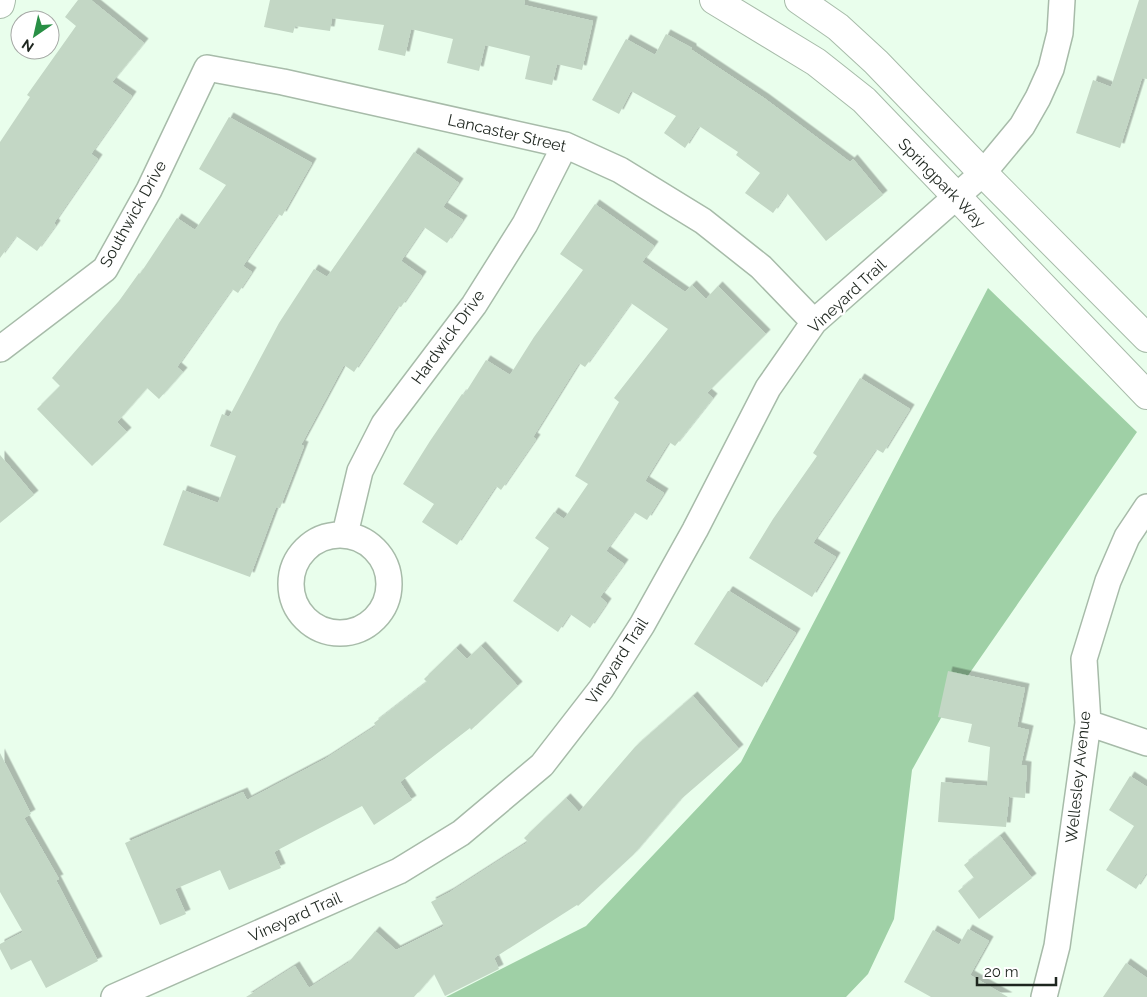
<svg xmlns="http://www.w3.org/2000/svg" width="1147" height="997" font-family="Raleway,sans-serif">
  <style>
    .forest { fill: #9fd0a6 }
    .building { fill: #c3d7c5; filter: url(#shadow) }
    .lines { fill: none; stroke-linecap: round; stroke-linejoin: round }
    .minor-casing { stroke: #a7bba9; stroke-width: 28 }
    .tertiary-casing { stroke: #a7bba9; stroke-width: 30 }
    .minor { stroke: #fff; stroke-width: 25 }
    .tertiary { stroke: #fff; stroke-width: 28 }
    .labels { text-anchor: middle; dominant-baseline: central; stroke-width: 5; stroke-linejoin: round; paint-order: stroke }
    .street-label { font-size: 16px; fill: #1e261f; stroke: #fff }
  </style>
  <defs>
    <filter id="shadow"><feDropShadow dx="4.5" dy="-4.5" stdDeviation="0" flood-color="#0004"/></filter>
  </defs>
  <rect width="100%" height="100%" fill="#e9feec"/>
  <path class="forest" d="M 988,288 L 1137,432 L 951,700 L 912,770 L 894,919 L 868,974 L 846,997 L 446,997 L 586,926 L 741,762 Z"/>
  <path class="building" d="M 78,0 L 91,0 L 144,43 L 112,82 L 132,96 L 91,154 L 98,159 L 54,223 L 56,225 L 37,251 L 16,236 L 0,258 L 0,142 L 30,97 L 27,95 L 76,26 L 65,17 Z
    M 270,0 L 525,0 L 524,5 L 593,21 L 582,70 L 557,64 L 552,85 L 525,79 L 530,56 L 485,45 L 479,71 L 447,63 L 453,39 L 411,29 L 405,56 L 378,50 L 384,25 L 332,18 L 330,31 L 295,26 L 293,33 L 264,27 Z
    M 1139,0 L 1147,0 L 1147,79 L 1142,78 L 1120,148 L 1076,133 L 1093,80 L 1111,87 Z
    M 666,34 L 692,48 L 692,50 L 764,98 L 850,162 L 853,159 L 883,195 L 826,241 L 787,193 L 773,213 L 745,193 L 760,173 L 736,155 L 738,152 L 699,126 L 685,148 L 664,133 L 676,116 L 631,91 L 619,114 L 592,100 L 626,39 L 655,55 Z
    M 229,117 L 312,163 L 282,216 L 278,214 L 243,266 L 252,272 L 238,293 L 232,289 L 177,367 L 183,372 L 159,399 L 147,388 L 117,422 L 127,432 L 92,466 L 37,409 L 60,386 L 52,378 L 119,301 L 139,273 L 140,274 L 177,218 L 195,230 L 226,185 L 199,169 Z
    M 414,152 L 459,183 L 443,207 L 463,220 L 447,243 L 424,227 L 401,261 L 422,276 L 401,307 L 398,306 L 354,372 L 344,365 L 301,445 L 304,446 L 280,508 L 276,507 L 250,577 L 163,545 L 183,490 L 218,503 L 236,456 L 210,446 L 222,414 L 229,417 L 279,323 L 314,269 L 327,277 Z
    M 595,204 L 654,246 L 642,262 L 685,292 L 692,285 L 706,299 L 718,286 L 766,334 L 707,393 L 713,398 L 675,446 L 669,442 L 645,481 L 664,493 L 647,520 L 634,512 L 606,551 L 624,564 L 600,597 L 607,603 L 590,628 L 570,614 L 558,632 L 513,601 L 549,548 L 535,538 L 554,512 L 564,519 L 588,484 L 575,476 L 619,402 L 614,398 L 668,329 L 631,303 L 585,367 L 579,363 L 533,437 L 536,439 L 501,490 L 496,486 L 457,545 L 422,522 L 434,504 L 403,484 L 430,441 L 462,394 L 464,395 L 486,360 L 510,375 L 534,337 L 583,270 L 560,254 Z
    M 860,378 L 910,409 L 883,453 L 876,449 L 813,543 L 836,557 L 812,597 L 749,558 L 773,519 L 817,456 L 813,453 Z
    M 0,455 L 34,495 L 0,523 Z
    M 728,591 L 729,591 L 796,633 L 762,687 L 694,644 Z
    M 481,646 L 518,686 L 471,730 L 470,728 L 400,782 L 412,800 L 374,825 L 362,806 L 274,852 L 281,868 L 229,890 L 220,870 L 175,889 L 186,914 L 160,925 L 125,843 L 243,792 L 247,800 L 325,759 L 376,726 L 374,723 L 427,682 L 424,679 L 456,648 L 467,659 Z
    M 948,671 L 1025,688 L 1017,727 L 1029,730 L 1021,765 L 1027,766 L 1025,798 L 1009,797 L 1006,827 L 938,822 L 941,782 L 987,786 L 990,747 L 968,742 L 972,724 L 938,717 Z
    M 693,696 L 739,749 L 680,800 L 633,855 L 578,906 L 577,905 L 494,958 L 499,969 L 445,996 L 434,974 L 414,997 L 246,997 L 295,966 L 309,988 L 348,963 L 375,931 L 396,950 L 444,926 L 431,902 L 450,892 L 528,842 L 524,838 L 566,798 L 579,812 L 635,747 Z
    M 0,753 L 31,814 L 24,818 L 59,879 L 56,880 L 98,961 L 46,988 L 31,960 L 11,970 L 0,949 L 0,944 L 23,932 L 0,892 Z
    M 1130,776 L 1147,787 L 1147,872 L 1136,889 L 1106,870 L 1134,826 L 1109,810 Z
    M 1000,836 L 1032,878 L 979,919 L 958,891 L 974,878 L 964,865 Z
    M 968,929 L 989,941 L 970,975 L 1008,997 L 931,997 L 904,982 L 933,930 L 959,945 Z
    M 1126,963 L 1147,978 L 1147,997 L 1103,997 Z"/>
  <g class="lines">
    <g class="minor-casing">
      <path id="minor" d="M 0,349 L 105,269 L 149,190 L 207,68 L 283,82 L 565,145 L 620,170 L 703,221 L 761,267 L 814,322
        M 345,534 L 360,471 L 384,424 L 474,305 L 525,224 L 565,145
        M291 584a49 49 0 1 1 98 0a49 49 0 1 1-98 0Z
        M 1088,723 L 1147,743
        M 114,997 L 399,871 L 461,833 L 542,765 L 601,689 L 642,625 L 695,530 L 768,388 L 814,322 L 983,173 L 1022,126 L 1038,98 L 1051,69 L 1060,33 L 1062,0
        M 1044,997 L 1057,946 L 1088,723 L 1084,659 L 1108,581 L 1127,537 L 1147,507"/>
    </g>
    <g class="tertiary-casing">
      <path id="tertiary" d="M 714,0 L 816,62 L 864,100 L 1147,395
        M 799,0 L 838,27 L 876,62 L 983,173 L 1147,338
        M 0,4 L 1,0"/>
    </g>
    <use href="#minor" class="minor"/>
    <use href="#tertiary" class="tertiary"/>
  </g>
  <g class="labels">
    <g class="street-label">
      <text transform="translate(507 133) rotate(13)">Lancaster Street</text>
      <text transform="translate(942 183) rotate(46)">Springpark Way</text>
      <text transform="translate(133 214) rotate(-61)">Southwick Drive</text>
      <text transform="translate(847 296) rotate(-43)">Vineyard Trail</text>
      <text transform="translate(448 337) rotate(-54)">Hardwick Drive</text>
      <text transform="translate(617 661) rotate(-57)">Vineyard Trail</text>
      <text transform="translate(1078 777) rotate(-84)">Wellesley Avenue</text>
      <text transform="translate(295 917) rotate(-24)">Vineyard Trail</text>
    </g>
  </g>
  <g transform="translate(35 35) rotate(214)"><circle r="24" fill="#ffffff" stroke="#a5a8a5"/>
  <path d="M0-4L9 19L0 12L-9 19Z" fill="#288f45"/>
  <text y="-8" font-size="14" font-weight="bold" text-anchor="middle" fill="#1e261f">N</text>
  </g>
  <path d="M977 977v8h79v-8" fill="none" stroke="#1e261f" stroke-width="2.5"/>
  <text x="984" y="977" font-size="15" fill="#1e261f" stroke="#ffffff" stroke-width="4" paint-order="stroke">20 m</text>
</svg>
